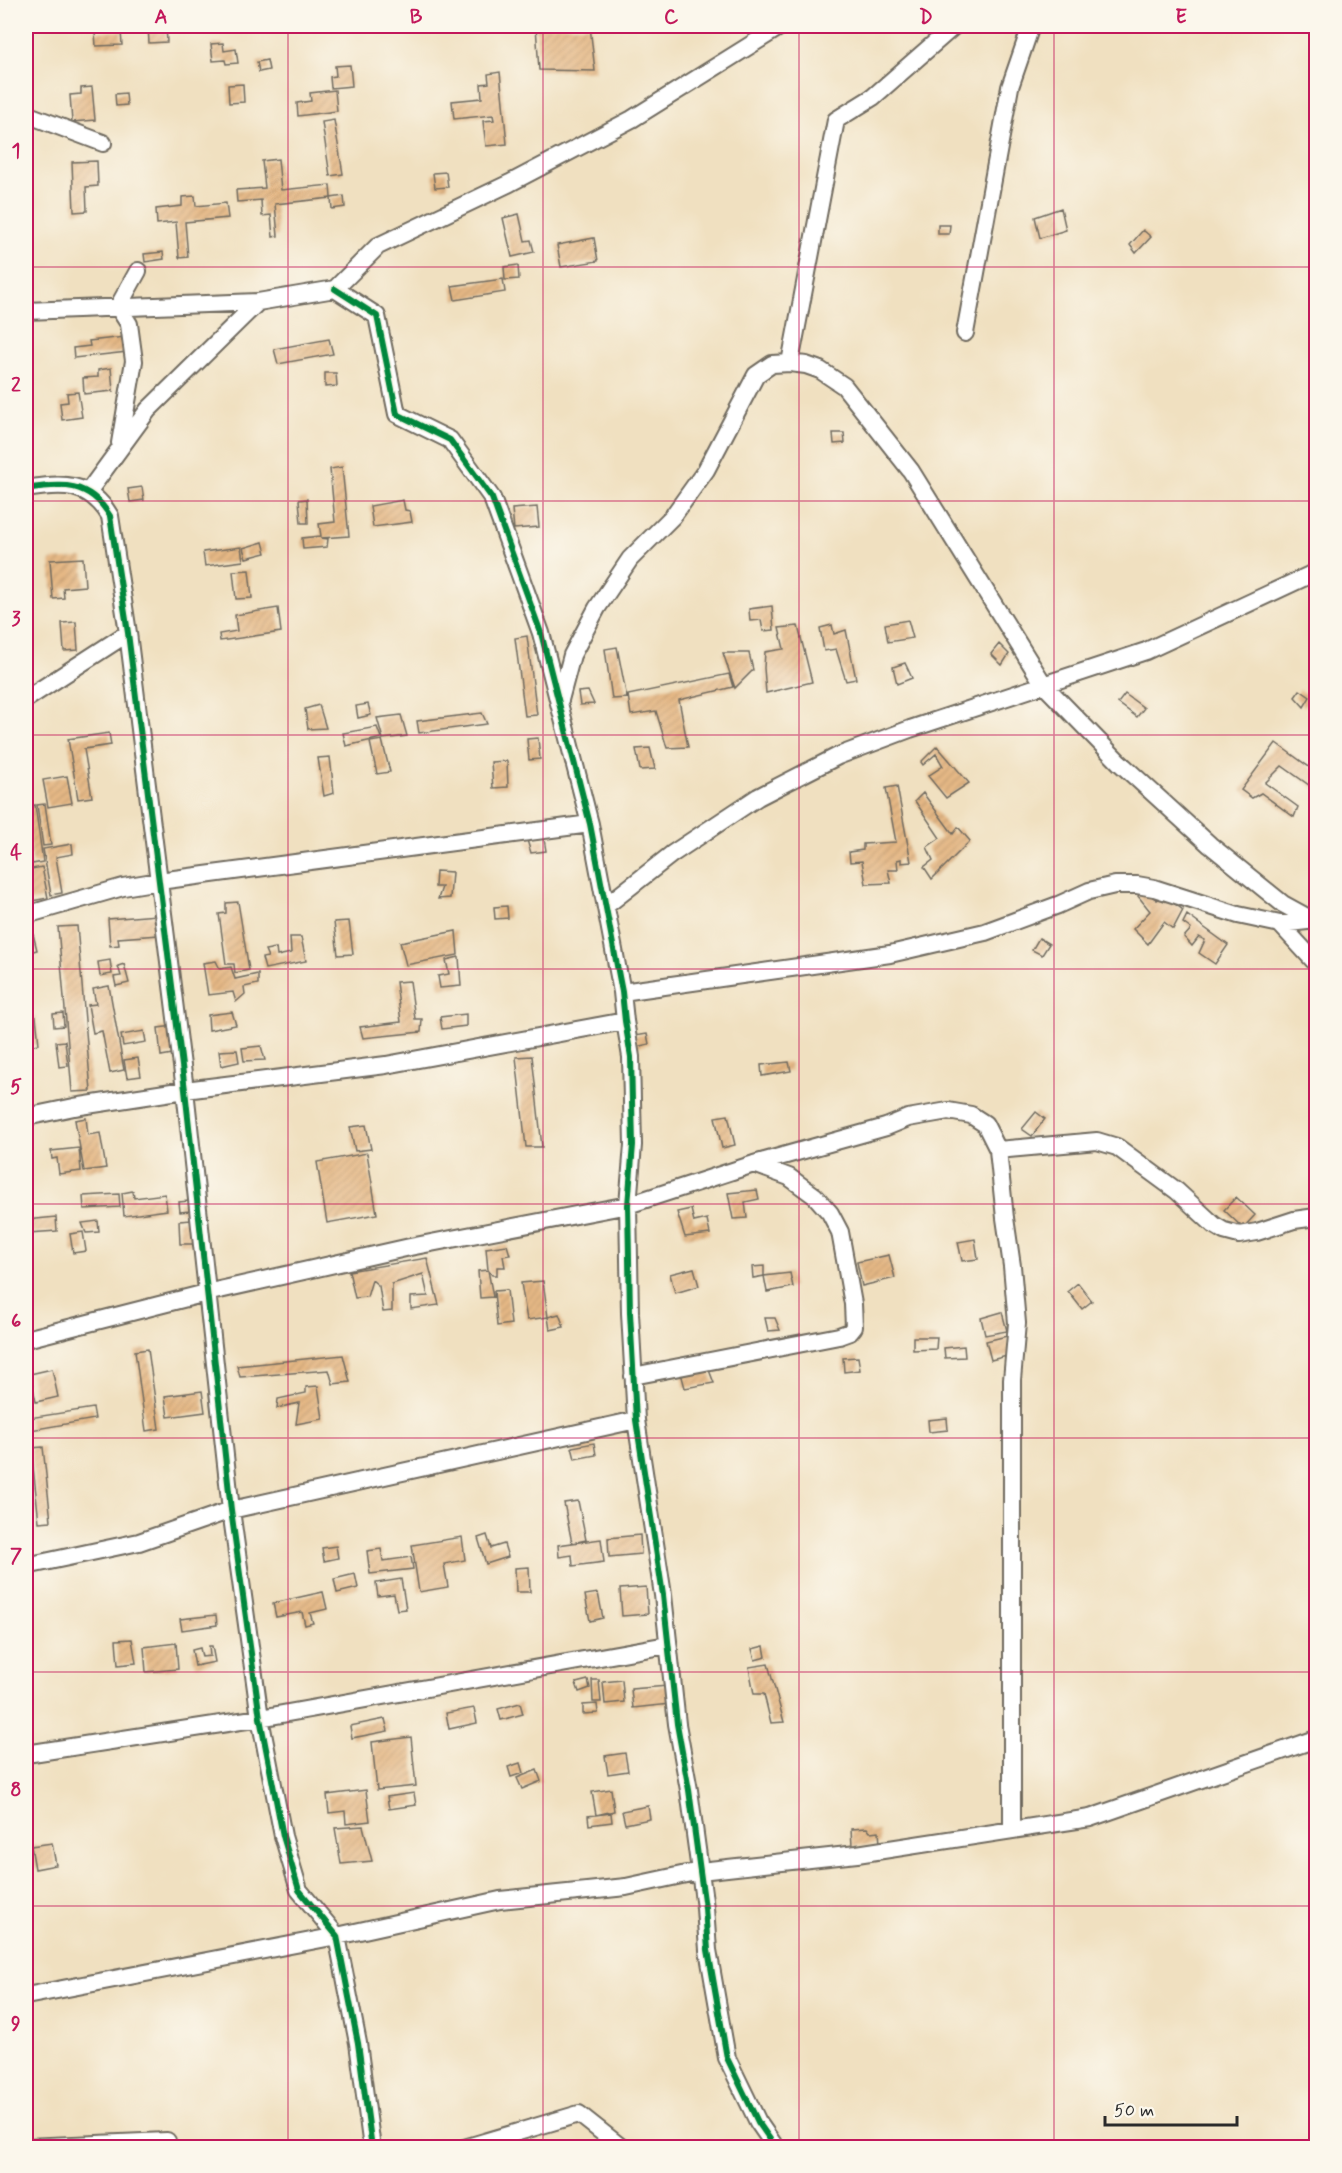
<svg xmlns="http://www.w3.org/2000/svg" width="1342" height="2173" font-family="Mynerve,sans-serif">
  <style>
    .building { fill: url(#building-hatch) }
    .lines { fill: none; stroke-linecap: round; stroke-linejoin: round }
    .street-casing { stroke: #706a5f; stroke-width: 20 }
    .street { stroke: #fff; stroke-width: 16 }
    .cycleway-casing { stroke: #fbf7ec; stroke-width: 10 }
    .cycleway { stroke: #00873e; stroke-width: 6 }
    .grid { fill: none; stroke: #c2185b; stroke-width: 1.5; stroke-opacity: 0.55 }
    .neatline { fill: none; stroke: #c2185b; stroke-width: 2 }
    .grid-label { font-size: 20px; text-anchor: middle; font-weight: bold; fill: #c2185b }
  </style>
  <defs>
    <pattern id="building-hatch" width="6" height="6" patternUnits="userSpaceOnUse" patternTransform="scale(1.5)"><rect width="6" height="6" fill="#e5b885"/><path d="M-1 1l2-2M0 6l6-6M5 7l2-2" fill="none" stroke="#c59e73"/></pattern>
  </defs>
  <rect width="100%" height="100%" fill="#fbf7ec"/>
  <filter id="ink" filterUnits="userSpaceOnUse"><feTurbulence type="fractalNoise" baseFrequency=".0167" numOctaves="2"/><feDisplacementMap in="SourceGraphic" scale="12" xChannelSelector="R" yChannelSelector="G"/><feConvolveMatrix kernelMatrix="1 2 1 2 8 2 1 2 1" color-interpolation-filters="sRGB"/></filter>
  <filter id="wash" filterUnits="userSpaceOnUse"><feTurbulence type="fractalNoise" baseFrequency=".008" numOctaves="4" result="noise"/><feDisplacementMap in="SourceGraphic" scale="24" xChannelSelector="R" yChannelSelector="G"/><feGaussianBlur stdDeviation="1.35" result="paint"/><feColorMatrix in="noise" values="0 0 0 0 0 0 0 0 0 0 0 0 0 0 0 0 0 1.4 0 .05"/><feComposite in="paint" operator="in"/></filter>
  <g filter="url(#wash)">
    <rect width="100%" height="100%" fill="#f0e0c0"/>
    <g id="blocks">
      <path class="building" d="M 148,26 L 166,26 L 167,42 L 149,43 Z
        M 536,26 L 590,26 L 595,71 L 539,70 Z
        M 121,31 L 122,45 L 96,46 L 95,32 Z
        M 223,43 L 224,51 L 236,49 L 238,63 L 226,64 L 225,60 L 213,61 L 211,44 Z
        M 267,60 L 269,70 L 259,72 L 257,62 Z
        M 350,65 L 352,86 L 331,88 L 330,77 L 336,76 L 335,66 Z
        M 500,72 L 507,144 L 486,146 L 483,121 L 494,120 L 493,115 L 454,119 L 452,101 L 482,98 L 481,84 L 489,83 L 488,74 Z
        M 243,84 L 244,102 L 229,103 L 228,85 Z
        M 92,87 L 95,120 L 72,122 L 70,95 L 81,94 L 81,88 Z
        M 335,90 L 337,111 L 298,116 L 297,103 L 311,101 L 310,93 Z
        M 126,93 L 127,105 L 116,106 L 115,94 Z
        M 334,120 L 343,174 L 330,176 L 322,122 Z
        M 278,159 L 281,190 L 330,185 L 331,198 L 275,204 L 278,236 L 273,237 L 271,215 L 262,216 L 261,200 L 237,202 L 236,190 L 265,188 L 262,161 Z
        M 97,161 L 98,186 L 86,187 L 87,211 L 74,212 L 72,162 Z
        M 446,172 L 448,187 L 435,188 L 433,173 Z
        M 195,196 L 196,206 L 226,203 L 228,218 L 185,222 L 188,257 L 179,258 L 176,222 L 157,224 L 156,209 L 182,206 L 182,197 Z
        M 344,196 L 345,207 L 332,209 L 331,198 Z
        M 1061,208 L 1066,230 L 1040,238 L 1035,217 Z
        M 519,214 L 525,241 L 531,240 L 534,252 L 512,257 L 503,218 Z
        M 938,225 L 950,225 L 949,234 L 938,234 Z
        M 1143,230 L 1151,237 L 1136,253 L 1130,245 Z
        M 594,238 L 598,261 L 561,267 L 557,245 Z
        M 163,252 L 164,259 L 145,262 L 144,254 Z
        M 518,265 L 519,279 L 505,280 L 504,267 Z
        M 503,279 L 505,292 L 455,300 L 452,286 Z
        M 125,337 L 127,352 L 74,358 L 73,348 L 90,346 L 89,341 Z
        M 329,339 L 333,354 L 278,364 L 274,349 Z
        M 111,368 L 113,391 L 84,394 L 83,378 L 98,377 L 98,370 Z
        M 325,373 L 336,373 L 337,386 L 325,387 Z
        M 78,392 L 82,417 L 62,420 L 60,403 L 68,402 L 67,393 Z
        M 833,433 L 844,433 L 845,443 L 834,444 Z
        M 342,467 L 349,536 L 321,538 L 328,539 L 327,547 L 303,549 L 302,538 L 321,536 L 319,524 L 335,522 L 330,469 Z
        M 142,487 L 144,500 L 130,502 L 128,489 Z
        M 307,499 L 308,523 L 301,523 L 299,500 Z
        M 403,500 L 405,510 L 410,511 L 412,522 L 373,527 L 370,506 Z
        M 537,507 L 539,527 L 514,529 L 512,509 Z
        M 263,542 L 266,553 L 246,558 L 243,548 Z
        M 29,544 L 28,581 L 26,581 L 26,545 Z
        M 241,547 L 243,561 L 205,566 L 203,552 Z
        M 83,558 L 85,586 L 63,588 L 64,598 L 53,599 L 50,560 Z
        M 249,570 L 252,598 L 236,599 L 233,571 Z
        M 772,606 L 774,630 L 763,631 L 761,620 L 750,621 L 749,609 Z
        M 278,608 L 281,632 L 220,641 L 219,634 L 237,631 L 235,615 Z
        M 908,620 L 913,638 L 888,642 L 885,624 Z
        M 76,622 L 78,650 L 64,651 L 62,623 Z
        M 832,625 L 834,634 L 846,630 L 856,679 L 846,681 L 836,649 L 824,651 L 820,628 Z
        M 798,626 L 812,682 L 766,693 L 764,668 L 765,652 L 784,649 L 779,628 Z
        M 527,636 L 537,715 L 525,716 L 515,638 Z
        M 999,644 L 1009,654 L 1002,665 L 991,654 Z
        M 617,647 L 627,698 L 612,699 L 605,649 Z
        M 723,653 L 749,653 L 753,670 L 735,688 Z
        M 905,663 L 912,678 L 897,684 L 893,667 Z
        M 729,674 L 733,687 L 679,700 L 688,747 L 667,748 L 656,711 L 631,715 L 628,695 Z
        M 1300,690 L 1310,697 L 1304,707 L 1295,697 Z
        M 588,691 L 594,704 L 580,705 L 578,692 Z
        M 1125,694 L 1144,708 L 1137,717 L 1118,703 Z
        M 368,704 L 371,715 L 358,718 L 356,706 Z
        M 319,705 L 326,728 L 308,729 L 305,709 Z
        M 482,713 L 487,724 L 419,733 L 417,721 Z
        M 401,715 L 407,736 L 383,739 L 377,718 Z
        M 377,727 L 381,738 L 346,746 L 343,733 Z
        M 109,733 L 111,745 L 84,749 L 92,797 L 78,799 L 68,739 Z
        M 538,738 L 540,759 L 529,760 L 527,739 Z
        M 382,740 L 390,772 L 377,774 L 370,742 Z
        M 1276,743 L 1316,772 L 1316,790 L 1282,766 L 1265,783 L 1298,807 L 1294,817 L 1261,793 L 1252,798 L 1241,790 Z
        M 937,746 L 969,783 L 946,798 L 928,776 L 943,766 L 936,754 L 923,765 L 921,762 Z
        M 650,748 L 655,769 L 640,770 L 636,749 Z
        M 330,757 L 334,793 L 324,796 L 318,758 Z
        M 507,761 L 508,787 L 493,788 L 491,762 Z
        M 67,776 L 72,803 L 48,807 L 43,780 Z
        M 897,786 L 911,862 L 901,863 L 901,859 L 897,860 L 898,870 L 888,870 L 891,883 L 866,884 L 862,861 L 850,862 L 849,852 L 863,850 L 863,844 L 896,842 L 886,788 Z
        M 923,793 L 953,834 L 958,827 L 970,841 L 932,879 L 924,867 L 933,860 L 927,847 L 940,838 L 915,801 Z
        M 45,804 L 51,845 L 43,846 L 37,805 Z
        M 35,805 L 43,862 L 32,864 L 26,807 Z
        M 544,839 L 546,851 L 531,853 L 527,840 Z
        M 72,844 L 73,854 L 56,857 L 62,893 L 51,895 L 43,849 Z
        M 42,867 L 48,898 L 26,902 L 26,870 Z
        M 436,871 L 452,872 L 450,898 L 438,899 L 442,887 L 435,887 Z
        M 1144,890 L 1157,900 L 1164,896 L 1183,910 L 1173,929 L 1164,922 L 1148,944 L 1133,929 L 1150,911 L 1138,896 Z
        M 238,902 L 249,970 L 235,973 L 234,964 L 226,964 L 219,914 L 226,913 L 226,903 Z
        M 507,906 L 508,918 L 495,919 L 494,907 Z
        M 157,915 L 159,935 L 118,938 L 119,945 L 110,946 L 108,919 Z
        M 1187,915 L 1228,945 L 1215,964 L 1199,953 L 1205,940 L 1199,937 L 1192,946 L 1184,937 L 1191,929 L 1183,923 Z
        M 349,921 L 353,954 L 338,955 L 334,922 Z
        M 77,926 L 91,1091 L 72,1092 L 58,927 Z
        M 32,930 L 37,950 L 26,953 L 26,932 Z
        M 456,931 L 458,955 L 406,965 L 400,942 Z
        M 290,937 L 301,937 L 306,961 L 265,969 L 262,958 L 268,957 L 265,950 L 276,948 L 277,956 L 291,953 Z
        M 1039,938 L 1049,944 L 1042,955 L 1032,950 Z
        M 459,957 L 461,986 L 440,988 L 438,976 L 449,974 L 446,960 Z
        M 110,960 L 112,974 L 100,976 L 98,962 Z
        M 216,961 L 220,969 L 231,967 L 235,979 L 258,974 L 258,984 L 244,987 L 245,994 L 236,1002 L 233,992 L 208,995 L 203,963 Z
        M 124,964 L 129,983 L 116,986 L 114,977 L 121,976 L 118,966 Z
        M 410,981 L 415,1019 L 422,1019 L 421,1032 L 363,1038 L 360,1027 L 401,1022 L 396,982 Z
        M 109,986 L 124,1070 L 110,1073 L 102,1031 L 93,1033 L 88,1005 L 96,1004 L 93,989 Z
        M 232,1012 L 236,1025 L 209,1030 L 208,1015 Z
        M 63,1013 L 64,1026 L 54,1027 L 53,1014 Z
        M 466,1014 L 466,1026 L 442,1029 L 440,1017 Z
        M 36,1017 L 39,1044 L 26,1046 L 26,1019 Z
        M 174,1026 L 178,1053 L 161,1056 L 158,1028 Z
        M 144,1031 L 146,1042 L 123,1046 L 121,1035 Z
        M 647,1034 L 649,1044 L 636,1047 L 635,1036 Z
        M 65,1041 L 68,1066 L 59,1067 L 56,1042 Z
        M 261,1046 L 265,1060 L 244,1061 L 242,1048 Z
        M 237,1050 L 239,1062 L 221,1066 L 219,1051 Z
        M 532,1056 L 542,1147 L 526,1147 L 516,1057 Z
        M 138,1058 L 141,1076 L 127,1078 L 124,1060 Z
        M 789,1062 L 791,1071 L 762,1076 L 761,1065 Z
        M 1036,1112 L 1045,1119 L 1032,1136 L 1022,1129 Z
        M 728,1115 L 735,1145 L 722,1148 L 715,1117 Z
        M 86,1118 L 88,1135 L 100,1133 L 106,1168 L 84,1171 L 75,1120 Z
        M 366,1125 L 371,1149 L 355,1151 L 350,1127 Z
        M 79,1148 L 81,1171 L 59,1174 L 57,1158 L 52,1159 L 51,1151 Z
        M 367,1153 L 377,1214 L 327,1223 L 317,1162 Z
        M 757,1190 L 759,1199 L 745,1202 L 747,1218 L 733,1219 L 728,1193 Z
        M 133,1191 L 134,1198 L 165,1194 L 167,1210 L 124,1216 L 122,1193 Z
        M 119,1194 L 120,1207 L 84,1209 L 83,1196 Z
        M 1236,1197 L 1255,1215 L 1243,1228 L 1224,1210 Z
        M 189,1201 L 190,1211 L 180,1212 L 179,1202 Z
        M 691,1209 L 694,1222 L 707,1219 L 710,1234 L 685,1237 L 677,1212 Z
        M 56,1217 L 57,1231 L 28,1233 L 26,1220 Z
        M 192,1220 L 194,1244 L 180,1244 L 179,1221 Z
        M 98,1221 L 99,1232 L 86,1233 L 82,1223 Z
        M 83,1232 L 86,1251 L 73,1253 L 70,1234 Z
        M 975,1239 L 978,1259 L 962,1261 L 958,1242 Z
        M 507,1245 L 510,1255 L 503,1256 L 505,1267 L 497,1267 L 497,1275 L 492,1275 L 488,1270 L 486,1248 Z
        M 889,1255 L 895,1278 L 862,1286 L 857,1262 Z
        M 26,1257 L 31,1294 L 26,1295 Z
        M 427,1258 L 439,1305 L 411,1309 L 411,1297 L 428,1296 L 423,1274 L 392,1284 L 392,1311 L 383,1312 L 379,1286 L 372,1280 L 367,1297 L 355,1298 L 349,1271 Z
        M 764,1266 L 764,1276 L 753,1278 L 752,1267 Z
        M 694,1268 L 699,1286 L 675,1293 L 670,1274 Z
        M 488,1270 L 493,1297 L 480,1298 L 478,1271 Z
        M 790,1273 L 793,1287 L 767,1292 L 764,1276 Z
        M 543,1281 L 548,1317 L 527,1320 L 521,1283 Z
        M 1078,1283 L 1092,1301 L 1082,1309 L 1068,1291 Z
        M 507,1290 L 511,1324 L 497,1326 L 494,1291 Z
        M 1002,1312 L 1007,1331 L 985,1335 L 981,1318 Z
        M 559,1314 L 564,1327 L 550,1330 L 548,1317 Z
        M 765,1318 L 775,1318 L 780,1330 L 768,1331 Z
        M 1007,1336 L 1011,1355 L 991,1360 L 986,1341 Z
        M 913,1337 L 937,1337 L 936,1349 L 913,1350 Z
        M 964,1346 L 965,1357 L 945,1358 L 944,1348 Z
        M 148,1349 L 159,1429 L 146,1431 L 135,1351 Z
        M 343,1355 L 350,1382 L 333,1384 L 329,1370 L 240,1377 L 237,1366 Z
        M 858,1357 L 860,1370 L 844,1372 L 843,1358 Z
        M 52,1369 L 58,1397 L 36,1402 L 30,1374 Z
        M 709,1370 L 714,1383 L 685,1388 L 681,1373 Z
        M 318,1386 L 323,1419 L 296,1424 L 299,1403 L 277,1408 L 278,1399 L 306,1393 L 306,1387 Z
        M 202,1391 L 205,1412 L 168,1417 L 165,1396 Z
        M 93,1408 L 95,1419 L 31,1430 L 29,1418 Z
        M 947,1418 L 948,1430 L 929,1432 L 928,1420 Z
        M 594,1443 L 596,1455 L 575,1459 L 572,1447 Z
        M 43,1447 L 51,1521 L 39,1522 L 31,1448 Z
        M 578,1501 L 586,1540 L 572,1543 L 564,1503 Z
        M 487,1535 L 491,1548 L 504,1544 L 508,1557 L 486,1564 L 478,1538 Z
        M 640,1535 L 641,1554 L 609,1557 L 608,1538 Z
        M 462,1537 L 465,1560 L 444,1564 L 448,1587 L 419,1592 L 412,1545 Z
        M 601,1539 L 604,1562 L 573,1566 L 572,1555 L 559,1557 L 558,1545 Z
        M 336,1546 L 338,1558 L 324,1561 L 322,1548 Z
        M 381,1549 L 383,1561 L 411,1557 L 413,1569 L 370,1574 L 367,1551 Z
        M 529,1567 L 530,1592 L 516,1592 L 515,1568 Z
        M 355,1574 L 358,1588 L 337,1593 L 334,1579 Z
        M 401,1579 L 406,1609 L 397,1610 L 394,1594 L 378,1596 L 376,1583 Z
        M 646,1587 L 648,1614 L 622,1616 L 620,1589 Z
        M 323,1592 L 327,1609 L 310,1613 L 313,1623 L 305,1625 L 302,1612 L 276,1617 L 273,1603 Z
        M 598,1593 L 603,1618 L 590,1621 L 585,1595 Z
        M 216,1615 L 217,1625 L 182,1630 L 180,1619 Z
        M 132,1639 L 136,1663 L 118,1665 L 116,1640 Z
        M 176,1643 L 178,1669 L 146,1672 L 144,1647 Z
        M 209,1646 L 212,1646 L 215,1662 L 195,1666 L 192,1650 L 200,1648 L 202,1657 L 210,1656 Z
        M 764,1646 L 766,1657 L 755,1660 L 752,1649 Z
        M 768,1664 L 784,1722 L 771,1723 L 764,1694 L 754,1694 L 749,1667 Z
        M 26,1671 L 27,1671 L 29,1716 L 26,1716 Z
        M 588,1680 L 590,1688 L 579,1692 L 576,1683 Z
        M 592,1680 L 599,1680 L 601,1702 L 593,1702 Z
        M 622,1680 L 624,1702 L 605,1704 L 603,1682 Z
        M 668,1686 L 670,1704 L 633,1708 L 631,1689 Z
        M 520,1703 L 523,1714 L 501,1720 L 498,1709 Z
        M 597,1704 L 598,1713 L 583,1714 L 583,1705 Z
        M 474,1708 L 477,1723 L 449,1729 L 446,1713 Z
        M 385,1719 L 388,1731 L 352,1738 L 350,1726 Z
        M 411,1737 L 416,1786 L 377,1790 L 372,1742 Z
        M 625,1753 L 628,1771 L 608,1774 L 605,1756 Z
        M 520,1763 L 523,1773 L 511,1777 L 508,1767 Z
        M 537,1770 L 541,1781 L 522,1789 L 517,1778 Z
        M 611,1789 L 614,1811 L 596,1815 L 592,1792 Z
        M 366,1790 L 370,1821 L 346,1824 L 345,1811 L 329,1813 L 327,1795 Z
        M 414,1793 L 416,1805 L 389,1809 L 387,1797 Z
        M 648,1806 L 650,1819 L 625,1824 L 622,1811 Z
        M 611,1813 L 612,1822 L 589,1825 L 588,1816 Z
        M 363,1826 L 372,1861 L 341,1864 L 335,1828 Z
        M 867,1828 L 870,1832 L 879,1831 L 880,1844 L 852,1846 L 851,1829 Z
        M 52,1843 L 56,1865 L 35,1869 L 31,1846 Z"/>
    </g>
  </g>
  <g filter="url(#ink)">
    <use href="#blocks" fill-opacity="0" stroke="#706a5f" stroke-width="1.5"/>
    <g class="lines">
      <g class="street-casing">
        <path id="street" d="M 26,114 L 103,143
          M 335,289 L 377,316 L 397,414 L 450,440 L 492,498 L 541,633 L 590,824 L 622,992 L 625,1021 L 631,1057 L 633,1145 L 628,1205 L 630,1313 L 636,1420 L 663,1595 L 677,1724 L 689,1790 L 705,1908 L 708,1950 L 727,2058 L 758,2122 L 776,2148
          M 26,311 L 258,302 L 335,289 L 378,246 L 510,183 L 632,119 L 781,26
          M 965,333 L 1010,87 L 1031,26
          M 790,363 L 836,120 L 873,97 L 954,26
          M 120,443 L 134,361 L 129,324 L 118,307 L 138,271
          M 26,489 C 62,483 89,481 110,516 L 128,633 L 185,1090 L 231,1510 L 260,1718 L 283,1836 L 299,1890 L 337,1936 L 358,2043 L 372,2148
          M 88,492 L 148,410 L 258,302
          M 26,699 L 128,633
          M 560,700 L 572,655 L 597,608 L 630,559 L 673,516 L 706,470 L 756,375 L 772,364 L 790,363 L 806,365 L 820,370 L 844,386 L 911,471 L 1044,685 L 1119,762 L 1210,845 L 1283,904 L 1314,921
          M 607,905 L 672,854 L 758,797 L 838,756 L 910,729 L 1146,651 L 1316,572
          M 26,915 L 123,887 L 159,881 L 590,824
          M 1280,924 L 1316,963
          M 622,992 L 890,954 L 985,932 L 1058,905 L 1089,891 L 1115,885 L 1137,885 L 1154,888 L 1238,915 L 1280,924 L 1316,920
          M 26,1117 L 74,1107 L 185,1090 L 386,1065 L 625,1021
          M 998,1150 L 1097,1141 L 1117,1147 L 1177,1191 L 1214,1225 L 1224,1231 L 1239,1235 L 1257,1232 L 1294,1220 L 1316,1217
          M 26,1339 L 206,1293 L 410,1247 L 628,1205 L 754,1164 L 886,1127 L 908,1118 L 948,1111 L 971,1115 L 985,1124 L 998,1150 L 1005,1218 L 1012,1266 L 1017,1323 L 1012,1380 L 1012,1830
          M 633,1376 L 839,1336 L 850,1332 L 854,1327 L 853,1304 L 840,1232 L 830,1213 L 815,1196 L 789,1177 L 754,1164
          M 26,1566 L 139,1542 L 231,1510 L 636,1420
          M 26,1754 L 260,1718 L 667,1645
          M 26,1996 L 337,1936 L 500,1900 L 626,1887 L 700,1871 L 857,1854 L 1090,1818 L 1316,1739
          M 26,2147 L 167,2141
          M 464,2148 L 579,2114 L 622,2148"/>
      </g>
      <use href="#street" class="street"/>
      <g class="cycleway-casing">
        <path id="cycleway" d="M 335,289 L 377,316 L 397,414 L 450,440 L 492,498 L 541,633 L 590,824 L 622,992 L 625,1021 L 631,1057 L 633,1145 L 628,1205 L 630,1313 L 636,1420 L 663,1595 L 677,1724 L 689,1790 L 705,1908 L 708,1950 L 727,2058 L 758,2122 L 776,2148
          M 26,489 C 62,483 89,481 110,516 L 128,633 L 185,1090 L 231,1510 L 260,1718 L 283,1836 L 299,1890 L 337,1936 L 358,2043 L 372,2148"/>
      </g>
      <use href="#cycleway" class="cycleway"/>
    </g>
  </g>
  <path class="grid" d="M 288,26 L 288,2148M 543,26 L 543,2148M 799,26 L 799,2148M 1054,26 L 1054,2148M 26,267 L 1316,267M 26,501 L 1316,501M 26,735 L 1316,735M 26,969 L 1316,969M 26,1204 L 1316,1204M 26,1438 L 1316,1438M 26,1672 L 1316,1672M 26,1906 L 1316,1906"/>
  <rect width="1342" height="2173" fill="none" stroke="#fbf7ec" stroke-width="66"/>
  <path d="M1105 2116v9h132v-9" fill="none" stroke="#2b2b2b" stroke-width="3"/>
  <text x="1114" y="2116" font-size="18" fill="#2b2b2b" stroke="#fbf7ec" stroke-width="4.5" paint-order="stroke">50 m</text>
  <rect x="33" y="33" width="1276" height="2107" class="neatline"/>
  <g class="grid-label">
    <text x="161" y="23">A</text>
    <text x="416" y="23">B</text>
    <text x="671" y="23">C</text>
    <text x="926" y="23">D</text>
    <text x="1181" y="23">E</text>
    <text x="16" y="157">1</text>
    <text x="16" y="391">2</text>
    <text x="16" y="625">3</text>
    <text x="16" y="859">4</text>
    <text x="16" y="1093">5</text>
    <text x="16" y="1327">6</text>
    <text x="16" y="1562">7</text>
    <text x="16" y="1796">8</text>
    <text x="16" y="2030">9</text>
  </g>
</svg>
